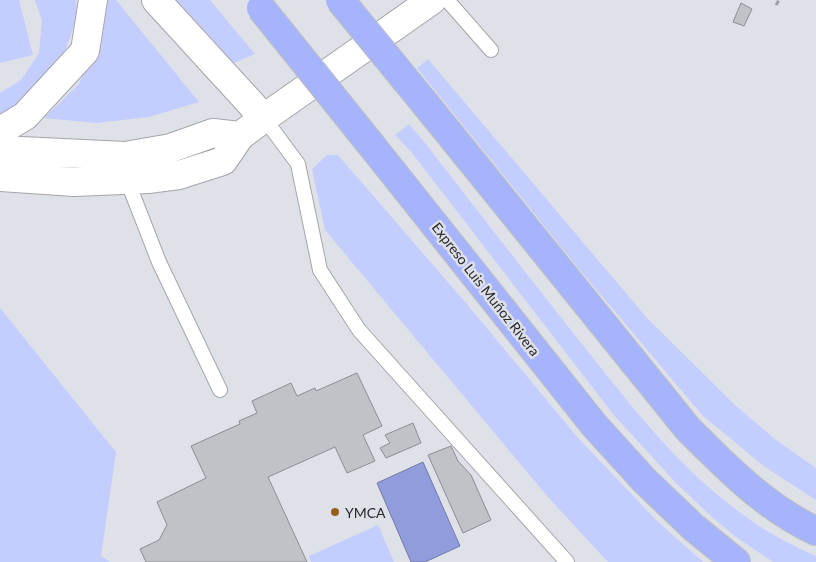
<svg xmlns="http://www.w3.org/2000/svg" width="816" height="562" font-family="Lato,sans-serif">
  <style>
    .green { fill: #c4cefe }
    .water { fill: #909cdb; stroke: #717aa6 }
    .building { fill: #c0c2c8; stroke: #8b8d93 }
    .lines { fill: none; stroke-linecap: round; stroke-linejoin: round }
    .lane-casing { stroke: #a3a5ab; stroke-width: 16 }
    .street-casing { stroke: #a3a5ab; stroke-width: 30 }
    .secondary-casing { stroke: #a3a5ab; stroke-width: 30 }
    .highway-casing { stroke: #bebfbf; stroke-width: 30 }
    .path { stroke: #9d9ea4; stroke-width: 3; stroke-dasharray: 5 2.5; stroke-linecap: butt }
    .lane { stroke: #fff; stroke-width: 14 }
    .street { stroke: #fff; stroke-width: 28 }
    .secondary { stroke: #fff; stroke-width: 28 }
    .highway { stroke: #a6b4fb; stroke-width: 28 }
    .highway-bridge-casing { stroke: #bebfbf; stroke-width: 30; stroke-linecap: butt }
    .highway-bridge { stroke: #a6b4fb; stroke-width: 28 }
    .poi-dot { fill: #985f1c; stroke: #dfe1e8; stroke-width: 2 }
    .labels { text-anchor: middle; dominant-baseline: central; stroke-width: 5; stroke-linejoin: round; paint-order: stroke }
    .street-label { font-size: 14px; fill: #28292b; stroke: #dfe1e8 }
    .poi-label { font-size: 14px; fill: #28292b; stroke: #dfe1e8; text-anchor: start }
  </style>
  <rect width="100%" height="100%" fill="#dfe1e8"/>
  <path class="green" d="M 0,0 L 19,0 L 33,55 L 0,63 Z
    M 35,0 L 76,0 L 77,17 L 64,54 L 41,95 L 0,120 L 0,93 L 21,80 L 39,53 L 42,21 Z
    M 102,0 L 116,0 L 199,102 L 149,117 L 96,123 L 44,118 L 79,84 L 98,40 Z
    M 163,0 L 210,0 L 255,54 L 220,69 Z
    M 428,59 L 647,318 L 735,405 L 776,440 L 816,468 L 816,500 L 765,467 L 703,416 L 578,268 L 417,68 Z
    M 409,124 L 425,143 C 475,207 524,271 574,334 C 644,422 709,511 816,556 L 816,562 L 773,562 L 736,537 L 712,517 L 676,483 L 613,414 L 412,153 L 395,135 Z
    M 327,155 L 338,155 L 466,303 L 579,439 L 657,521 L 703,562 L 608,562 L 547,496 L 325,230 L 312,169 Z
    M 0,308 L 116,452 L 101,556 L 110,562 L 0,562 Z
    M 378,525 L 394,562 L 311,562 L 309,556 Z"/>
  <path class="water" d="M 423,462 L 460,546 L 425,562 L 411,562 L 377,483 Z"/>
  <path class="building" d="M 741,3 L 752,9 L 744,26 L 733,22 Z
    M 357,373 L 382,426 L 363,435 L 375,461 L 347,473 L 335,447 L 268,477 L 307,562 L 146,562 L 140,549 L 159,540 L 167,525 L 157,502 L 206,478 L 191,446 L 240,424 L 239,421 L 257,413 L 252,401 L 291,383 L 297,396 L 315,388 L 316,391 Z
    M 413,423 L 421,443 L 386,458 L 380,448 L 390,443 L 385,435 Z
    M 451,446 L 458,461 L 471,475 L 491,520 L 463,533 L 428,455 Z"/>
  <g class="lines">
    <g class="lane-casing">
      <path id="lane" d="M 447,0 L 491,50
        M 264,118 L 298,164 L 320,270 L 359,330 L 567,562
        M 127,180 L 159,262 L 220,390"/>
    </g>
    <g class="street-casing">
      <path id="street" d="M 0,150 L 125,156 L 171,148 L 213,133 L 240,136
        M 0,177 L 74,182 L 148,179 L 179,175 L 223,161 L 240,136 L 264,118"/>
    </g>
    <g class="secondary-casing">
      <path id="secondary" d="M 156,0 L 264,118 L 432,0
        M 0,131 L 25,116 L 85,51 L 93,0"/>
    </g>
    <g class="highway-casing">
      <path id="highway" d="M 427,106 L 688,429 C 726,467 766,508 816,531
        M 372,146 L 594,425 L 644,480 L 693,527 L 736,562"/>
    </g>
    <path class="path" d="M 776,5 L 779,0"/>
    <use href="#lane" class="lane"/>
    <use href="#street" class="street"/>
    <use href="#secondary" class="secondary"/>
    <use href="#highway" class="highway"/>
    <g class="highway-bridge-casing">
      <path id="highway-bridge" d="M 340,0 L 427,106
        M 261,8 L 372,146"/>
    </g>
    <use href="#highway-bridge" class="highway-bridge"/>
  </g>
  <circle class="poi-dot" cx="335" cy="512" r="5"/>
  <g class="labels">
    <g class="street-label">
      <text transform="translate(486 289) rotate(52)">Expreso Luis Muñoz Rivera</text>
    </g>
    <g class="poi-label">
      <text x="345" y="512">YMCA</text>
    </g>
  </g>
</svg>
